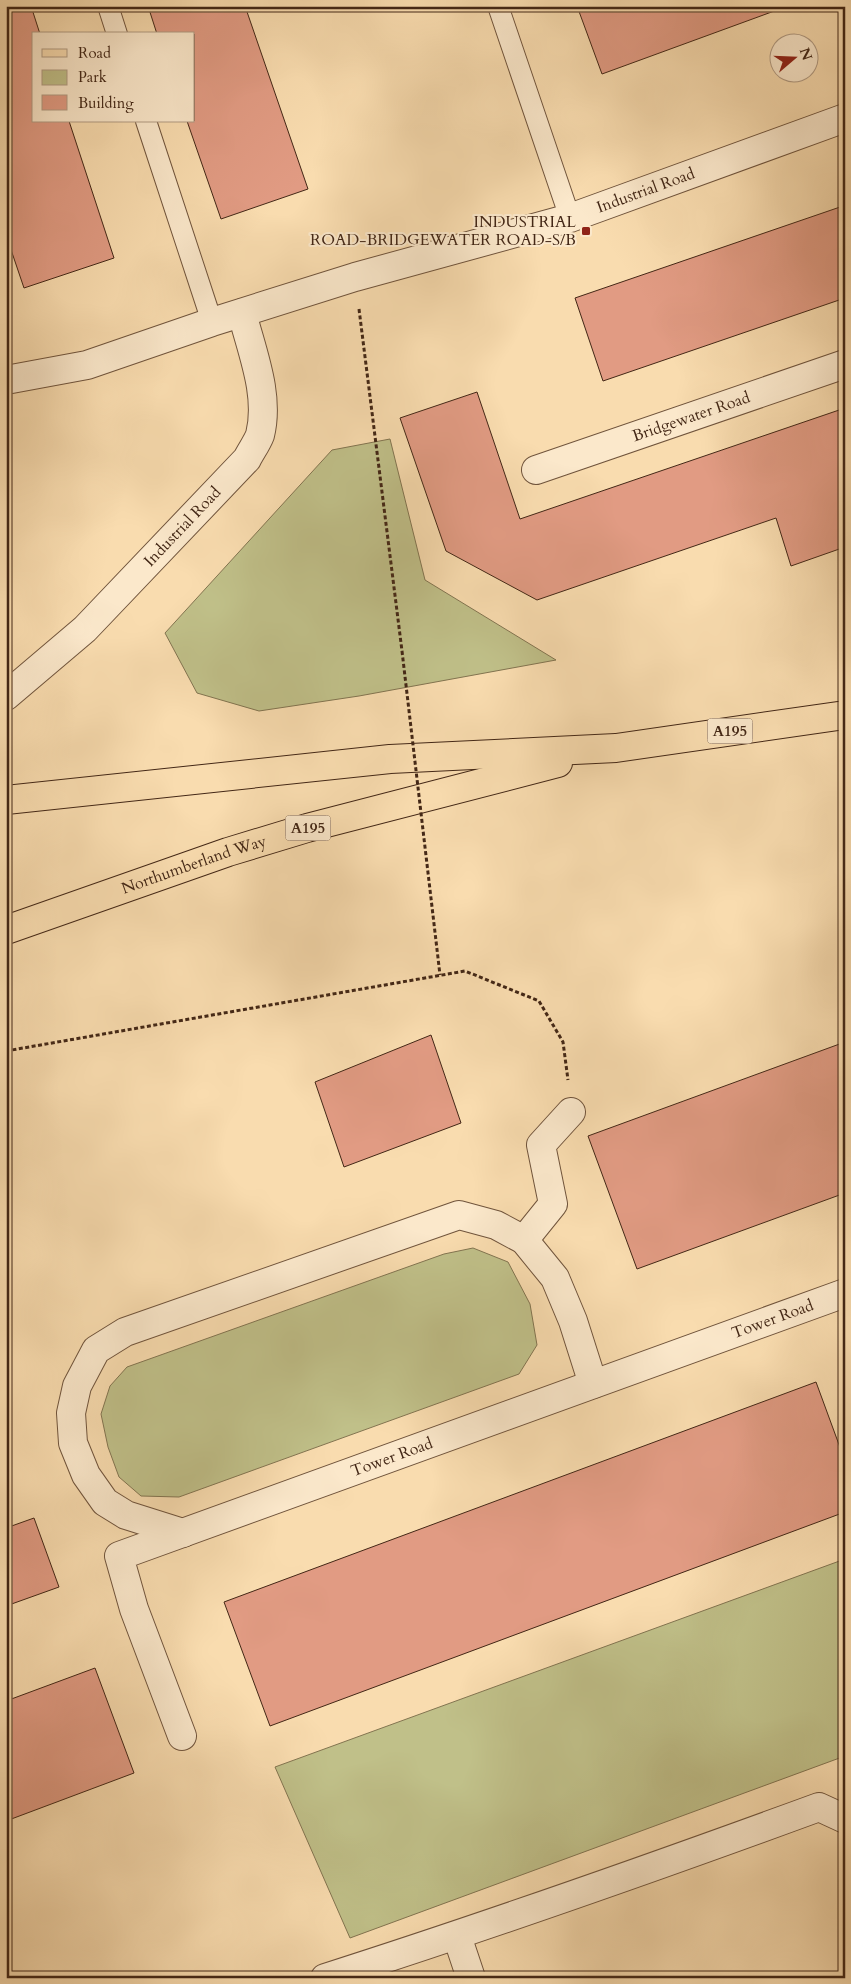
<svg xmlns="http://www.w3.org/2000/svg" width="851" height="1984" font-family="Cardo,serif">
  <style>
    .green { fill: #c0c089; stroke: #827450 }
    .building { fill: #e19b83; stroke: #432716 }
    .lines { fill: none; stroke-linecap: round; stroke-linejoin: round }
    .service-casing { stroke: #70543c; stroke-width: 22 }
    .minor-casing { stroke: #70543c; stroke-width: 30 }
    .primary-casing { stroke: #432716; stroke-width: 30 }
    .path { stroke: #432716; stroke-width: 3; stroke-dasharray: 4 2.5; stroke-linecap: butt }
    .service { stroke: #fbe8cb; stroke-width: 20 }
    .minor { stroke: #fbe8cb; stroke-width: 28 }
    .primary { stroke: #f9dcaf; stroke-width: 28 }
    .path-bridge { stroke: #432716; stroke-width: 3; stroke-dasharray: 4 2.5; stroke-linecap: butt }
    .poi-dot { fill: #8f2418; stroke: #fbe8cb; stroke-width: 2 }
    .labels { text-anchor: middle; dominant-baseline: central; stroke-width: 4; stroke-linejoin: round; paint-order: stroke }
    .shield { fill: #fbe8cb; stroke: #7a614c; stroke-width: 1 }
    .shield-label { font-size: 15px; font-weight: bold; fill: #432716 }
    .street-label { font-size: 16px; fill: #432716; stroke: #fbe8cb }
    .poi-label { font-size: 16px; fill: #432716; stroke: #fbe8cb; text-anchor: end }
  </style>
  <rect width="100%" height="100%" fill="#f9dcaf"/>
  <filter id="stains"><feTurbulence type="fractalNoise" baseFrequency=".004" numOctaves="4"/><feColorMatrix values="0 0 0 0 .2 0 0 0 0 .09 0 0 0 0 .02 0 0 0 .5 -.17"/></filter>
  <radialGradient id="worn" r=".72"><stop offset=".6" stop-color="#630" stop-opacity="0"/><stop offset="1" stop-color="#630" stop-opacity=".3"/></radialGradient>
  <path class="green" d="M 390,439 L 425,580 L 556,660 L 359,696 L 259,711 L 197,693 L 165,633 L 332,450 Z
    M 473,1248 L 508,1262 L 530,1304 L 537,1345 L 519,1374 L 179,1497 L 141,1496 L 119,1477 L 108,1447 L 101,1414 L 110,1386 L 127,1367 L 444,1254 Z
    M 845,1559 L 845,1756 L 350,1938 L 275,1767 Z"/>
  <path class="building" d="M 6,6 L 31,6 L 40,34 L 34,34 L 34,121 L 69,121 L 114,258 L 24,288 L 6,235 Z
    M 148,6 L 245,6 L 308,189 L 221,219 L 187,121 L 194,121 L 194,34 L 157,34 Z
    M 577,6 L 788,6 L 602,74 Z
    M 843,206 L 845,298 L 603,381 L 575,298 Z
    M 477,392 L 520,519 L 845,408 L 845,547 L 791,566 L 776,518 L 537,600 L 446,551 L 400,418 Z
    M 431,1035 L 461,1123 L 344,1167 L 315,1082 Z
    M 845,1042 L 845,1193 L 637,1269 L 588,1136 Z
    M 816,1382 L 845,1461 L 845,1512 L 270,1726 L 224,1602 Z
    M 34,1518 L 59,1587 L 6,1606 L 6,1528 Z
    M 95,1668 L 134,1773 L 6,1821 L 6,1701 Z"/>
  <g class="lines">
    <g class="service-casing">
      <path id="service" d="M 108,6 L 117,34
        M 498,6 L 570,218
        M 146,121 L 212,322"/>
    </g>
    <g class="minor-casing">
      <g id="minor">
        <path id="s1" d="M 6,380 L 87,365 L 212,322 L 355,277 L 570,218 L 845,118"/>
        <path id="s2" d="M 536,470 L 845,364"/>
        <path id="s3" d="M 6,696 L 85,629 L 247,459 C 251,451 257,443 260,435 C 270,395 252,352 242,313"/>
        <path d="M 524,1240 L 553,1204 L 541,1145 L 571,1112"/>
        <path d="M 183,1533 L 126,1515 L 105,1502 L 86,1475 L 73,1443 L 71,1413 L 77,1386 L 96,1350 L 125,1332 L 459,1215 L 496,1225 L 524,1240 L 555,1278 L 573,1321 L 593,1384"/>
        <path id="s4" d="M 182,1736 L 134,1609 L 119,1556 L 845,1293"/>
        <path d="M 457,1936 L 471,1978"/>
        <path d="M 325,1978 C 491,1925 655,1867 819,1807 L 845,1819"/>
      </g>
    </g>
    <g class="primary-casing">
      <g id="primary">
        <path d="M 6,800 L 390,759 L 616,748 L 845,715"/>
        <path id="s5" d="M 6,930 L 228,852 L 307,828 L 558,763"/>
      </g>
    </g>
    <path class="path" d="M 359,309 L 402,651
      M 6,1051 L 465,971 L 539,1001 L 563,1042 L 568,1080"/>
    <use href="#service" class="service"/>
    <use href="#minor" class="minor"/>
    <use href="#primary" class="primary"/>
    <path class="path-bridge" d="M 402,651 L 440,975"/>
  </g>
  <rect class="poi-dot" x="581" y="226" width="10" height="10" rx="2.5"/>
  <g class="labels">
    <g class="shield">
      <rect x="707.5" y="718.5" width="45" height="25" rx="4"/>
      <rect x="285.5" y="815.5" width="45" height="25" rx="4"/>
    </g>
    <g class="shield-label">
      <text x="730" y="731">A195</text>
      <text x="308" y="828">A195</text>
    </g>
    <g class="street-label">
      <text stroke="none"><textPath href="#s1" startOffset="668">Industrial Road</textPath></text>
      <text stroke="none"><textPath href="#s2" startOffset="164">Bridgewater Road</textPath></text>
      <text stroke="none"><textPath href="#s3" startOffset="245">Industrial Road</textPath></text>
      <text stroke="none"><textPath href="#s5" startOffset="199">Northumberland Way</textPath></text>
      <text stroke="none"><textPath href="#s4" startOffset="886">Tower Road</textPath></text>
      <text stroke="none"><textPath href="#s4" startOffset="481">Tower Road</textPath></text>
    </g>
    <g class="poi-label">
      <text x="576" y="222">INDUSTRIAL<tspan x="576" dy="18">ROAD-BRIDGEWATER ROAD-S/B</tspan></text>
    </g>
  </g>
  <rect width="851" height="1984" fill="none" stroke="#f9dcaf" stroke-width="25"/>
  <rect x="8" y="8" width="836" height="1969" fill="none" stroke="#432716" stroke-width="2.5"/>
  <rect x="12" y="12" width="826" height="1959" fill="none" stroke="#432716"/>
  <rect x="32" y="32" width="162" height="90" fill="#fbe8cb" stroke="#b19b83"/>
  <rect x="42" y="49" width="25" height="8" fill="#f9dcaf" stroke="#b19b83"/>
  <text x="78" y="58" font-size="15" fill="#432716">Road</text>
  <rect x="42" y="70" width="25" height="15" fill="#c0c089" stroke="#b19b83"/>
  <text x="78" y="82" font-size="15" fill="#432716">Park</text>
  <rect x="42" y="95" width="25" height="15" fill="#e19b83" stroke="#b19b83"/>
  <text x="78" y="108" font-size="15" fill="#432716">Building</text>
  <g transform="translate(794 58) rotate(71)"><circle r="24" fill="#fbe8cb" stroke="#b19b83"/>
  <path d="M0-4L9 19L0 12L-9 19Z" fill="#8f2418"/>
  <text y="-8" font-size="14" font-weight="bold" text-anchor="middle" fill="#432716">N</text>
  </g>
  <rect width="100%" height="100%" filter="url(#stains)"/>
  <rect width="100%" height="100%" fill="url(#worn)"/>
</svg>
